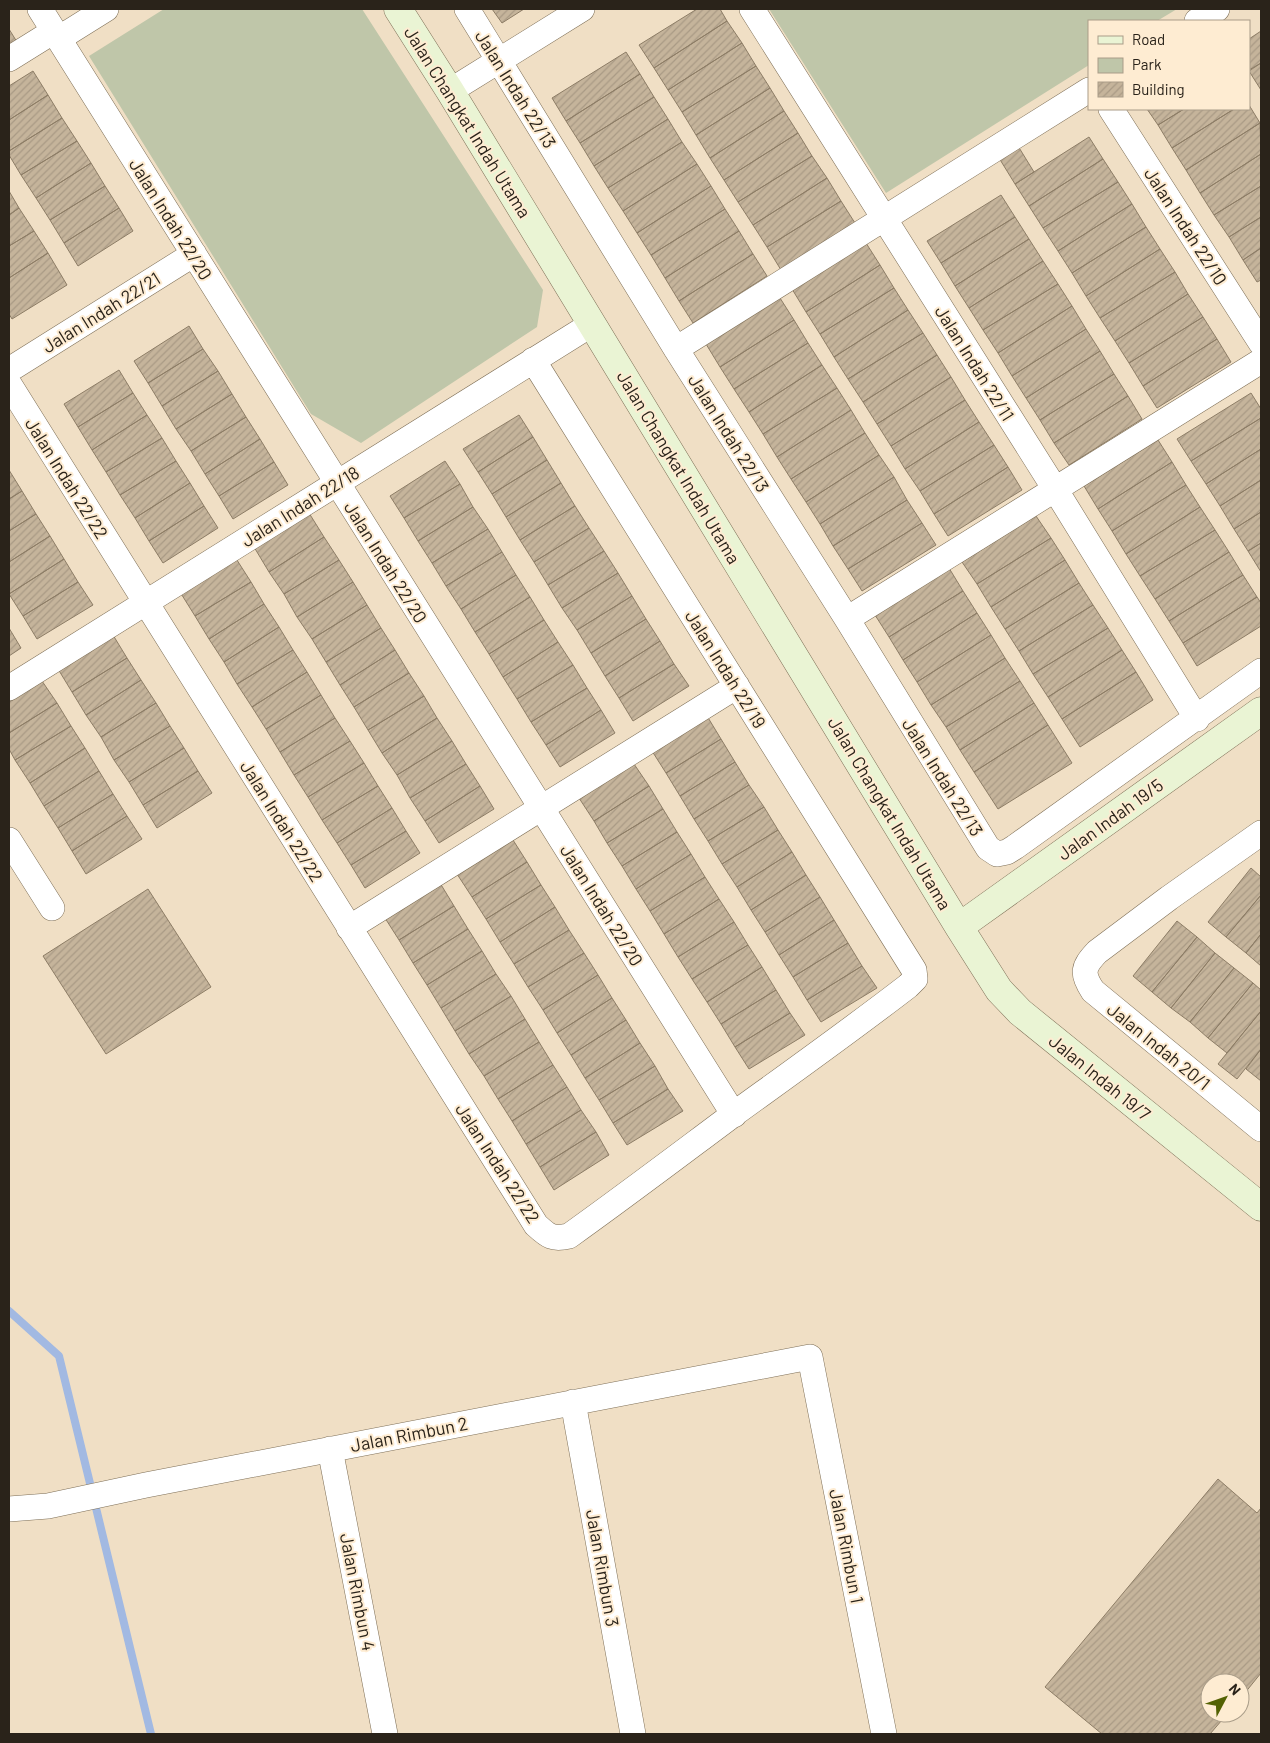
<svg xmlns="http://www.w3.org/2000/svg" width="1270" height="1743" font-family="Barlow,sans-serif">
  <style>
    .green { fill: #bfc6a9 }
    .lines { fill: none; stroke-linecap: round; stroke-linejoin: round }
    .stream { stroke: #a2b9e2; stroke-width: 8 }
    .building { fill: url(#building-hatch); stroke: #8d7d66 }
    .street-casing { stroke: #7e6f57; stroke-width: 26 }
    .secondary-casing { stroke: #7e6f57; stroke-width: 29 }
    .street { stroke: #fff; stroke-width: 25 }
    .secondary { stroke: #eaf4d4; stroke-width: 28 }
    .labels { text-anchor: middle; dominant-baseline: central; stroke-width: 4; stroke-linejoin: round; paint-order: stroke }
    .street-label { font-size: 18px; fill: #2a231a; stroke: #feecd2 }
  </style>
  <defs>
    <pattern id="building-hatch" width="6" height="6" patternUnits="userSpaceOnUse" patternTransform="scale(1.25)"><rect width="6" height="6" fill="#c5b49b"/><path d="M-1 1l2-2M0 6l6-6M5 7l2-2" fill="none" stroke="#a99a85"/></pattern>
  </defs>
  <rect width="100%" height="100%" fill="#f0dfc5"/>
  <path class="green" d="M 164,9 L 362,9 L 543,290 L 537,327 L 361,443 L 311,414 L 89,56 Z
    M 769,9 L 1177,9 L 1157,21 L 1089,21 L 1089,65 L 886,193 Z"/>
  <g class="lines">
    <path class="stream" d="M 9,1311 L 59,1356 L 151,1734"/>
  </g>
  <path class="building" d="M 492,9 L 524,9 L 502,23 Z
    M 697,9 L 720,9 L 727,21 L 654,68 L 639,45 Z
    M 727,21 L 742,43 L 668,90 L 654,68 Z
    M 9,29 L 17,42 L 9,48 Z
    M 1261,31 L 1261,63 L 1249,70 L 1249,39 Z
    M 742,43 L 756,66 L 682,112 L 668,90 Z
    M 626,52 L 640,74 L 566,121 L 552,98 Z
    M 1261,63 L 1261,90 L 1249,71 Z
    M 756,66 L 770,88 L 696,135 L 682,112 Z
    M 33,71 L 48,95 L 9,120 L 9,86 Z
    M 640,74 L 654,97 L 580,143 L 566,121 Z
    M 770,88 L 784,111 L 710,158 L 696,135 Z
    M 48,95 L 62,118 L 9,151 L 9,120 Z
    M 654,97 L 668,119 L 594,166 L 580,143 Z
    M 1249,105 L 1260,123 L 1186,170 L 1172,148 L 1234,109 L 1249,109 Z
    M 1147,109 L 1184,109 L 1158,125 Z
    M 1184,109 L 1234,109 L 1172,148 L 1158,125 Z
    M 784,111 L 798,133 L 724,180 L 710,158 Z
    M 62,118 L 77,141 L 21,175 L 9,155 L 9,151 Z
    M 668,119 L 682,142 L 608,188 L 594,166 Z
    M 1260,123 L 1261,154 L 1200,193 L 1186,170 Z
    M 798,133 L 812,156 L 738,202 L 724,180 Z
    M 1089,137 L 1103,159 L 1029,206 L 1015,184 Z
    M 77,141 L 91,163 L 36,198 L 21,175 Z
    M 682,142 L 697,164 L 623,211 L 608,188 Z
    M 1018,146 L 1034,172 L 1015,184 L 999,158 Z
    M 1261,154 L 1261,186 L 1214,215 L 1200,193 Z
    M 812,156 L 827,178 L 753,225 L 738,202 Z
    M 1103,159 L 1118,182 L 1043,228 L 1029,206 Z
    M 91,163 L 105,186 L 50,220 L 36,198 Z
    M 697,164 L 711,186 L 637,233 L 623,211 Z
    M 827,178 L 841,201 L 767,247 L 753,225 Z
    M 1118,182 L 1132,204 L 1058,251 L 1043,228 Z
    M 105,186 L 119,208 L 64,243 L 50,220 Z
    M 711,186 L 725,209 L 651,255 L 637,233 Z
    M 1261,186 L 1261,217 L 1229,237 L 1214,215 Z
    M 9,191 L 19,208 L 9,215 Z
    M 1001,195 L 1015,217 L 941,263 L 927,241 Z
    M 841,201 L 855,223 L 781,270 L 767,247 Z
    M 1132,204 L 1146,227 L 1072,273 L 1058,251 Z
    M 19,208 L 34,231 L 9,246 L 9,215 Z
    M 119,208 L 133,231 L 78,266 L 64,243 Z
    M 725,209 L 739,231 L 665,278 L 651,255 Z
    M 1015,217 L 1029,239 L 955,286 L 941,263 Z
    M 1261,217 L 1261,248 L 1243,260 L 1229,237 Z
    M 1146,227 L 1160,249 L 1086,296 L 1072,273 Z
    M 34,231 L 48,253 L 9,278 L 9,246 Z
    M 739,231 L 753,254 L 679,301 L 665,278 Z
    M 1029,239 L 1043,261 L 969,308 L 955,286 Z
    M 866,243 L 880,265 L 806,312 L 792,289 Z
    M 1261,248 L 1261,280 L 1257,282 L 1243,260 Z
    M 1160,249 L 1175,272 L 1100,318 L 1086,296 Z
    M 48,253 L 67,285 L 12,319 L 9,314 L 9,278 Z
    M 753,254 L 767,276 L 693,323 L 679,301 Z
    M 1043,261 L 1058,284 L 983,330 L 969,308 Z
    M 880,265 L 894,288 L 820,334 L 806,312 Z
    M 1175,272 L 1188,294 L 1115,341 L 1100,318 Z
    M 1058,284 L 1072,306 L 998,353 L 983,330 Z
    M 894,288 L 908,310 L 834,357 L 820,334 Z
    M 1188,294 L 1203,317 L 1129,363 L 1115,341 Z
    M 780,298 L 794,320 L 720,367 L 706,344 Z
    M 1072,306 L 1086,329 L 1012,376 L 998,353 Z
    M 908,310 L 923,333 L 848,379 L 834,357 Z
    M 1203,317 L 1217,339 L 1143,386 L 1129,363 Z
    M 794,320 L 808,343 L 734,389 L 720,367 Z
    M 189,326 L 203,349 L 148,383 L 134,361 Z
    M 1086,329 L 1100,351 L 1026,398 L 1012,376 Z
    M 923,333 L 937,355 L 863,402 L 848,379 Z
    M 1217,339 L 1231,362 L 1157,408 L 1143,386 Z
    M 808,343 L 822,365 L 749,412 L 734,389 Z
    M 203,349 L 218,371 L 162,406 L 148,383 Z
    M 1100,351 L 1114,374 L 1040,420 L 1026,398 Z
    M 937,355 L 951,377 L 877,424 L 863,402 Z
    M 822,365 L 837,388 L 763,434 L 749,412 Z
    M 119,370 L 133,393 L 78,427 L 64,404 Z
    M 218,371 L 232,394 L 176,429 L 162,406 Z
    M 1114,374 L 1128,396 L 1054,443 L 1040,420 Z
    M 951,377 L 965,400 L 891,446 L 877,424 Z
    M 837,388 L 851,410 L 777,457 L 763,434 Z
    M 133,393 L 147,415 L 92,450 L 78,427 Z
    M 1251,393 L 1261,409 L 1261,418 L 1191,461 L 1177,439 Z
    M 232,394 L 246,417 L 191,451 L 176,429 Z
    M 1128,396 L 1142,419 L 1069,465 L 1054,443 Z
    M 965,400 L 979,422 L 905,469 L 891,446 Z
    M 851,410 L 865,433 L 791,479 L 777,457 Z
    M 147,415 L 162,438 L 106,472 L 92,450 Z
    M 519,415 L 533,437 L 478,472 L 463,449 Z
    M 246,417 L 260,439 L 205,474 L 191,451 Z
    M 1261,418 L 1261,449 L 1206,484 L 1191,461 Z
    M 979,422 L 994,445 L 920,491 L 905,469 Z
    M 865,433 L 879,455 L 806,502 L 791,479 Z
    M 533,437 L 547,460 L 492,494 L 478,472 Z
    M 162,438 L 176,461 L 120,495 L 106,472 Z
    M 260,439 L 274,462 L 219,496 L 205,474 Z
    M 1158,440 L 1172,462 L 1098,509 L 1084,486 Z
    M 994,445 L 1008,467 L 934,514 L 920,491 Z
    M 1261,449 L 1261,480 L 1220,506 L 1206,484 Z
    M 879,455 L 894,477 L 820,524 L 806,502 Z
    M 547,460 L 561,483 L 506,517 L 492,494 Z
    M 176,461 L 190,483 L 135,518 L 120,495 Z
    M 445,461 L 460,484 L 404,518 L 390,496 Z
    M 274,462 L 288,485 L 233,519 L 219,496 Z
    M 1172,462 L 1186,485 L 1112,531 L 1098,509 Z
    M 1008,467 L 1022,490 L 948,536 L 934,514 Z
    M 9,470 L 22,491 L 9,499 Z
    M 894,477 L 907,500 L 833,546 L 820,524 Z
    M 1261,480 L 1261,512 L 1234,529 L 1220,506 Z
    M 190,483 L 204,506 L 149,541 L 135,518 Z
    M 561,483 L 575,506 L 520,540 L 506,517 Z
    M 460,484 L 473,507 L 418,541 L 404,518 Z
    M 1186,485 L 1200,507 L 1126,554 L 1112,531 Z
    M 22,491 L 36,514 L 9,531 L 9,499 Z
    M 907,500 L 922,523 L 848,569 L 833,546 Z
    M 204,506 L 218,528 L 163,563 L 149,541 Z
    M 575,506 L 589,528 L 534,562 L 520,540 Z
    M 473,507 L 488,529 L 432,563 L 418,541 Z
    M 1200,507 L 1215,530 L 1140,576 L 1126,554 Z
    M 1261,512 L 1261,543 L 1248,551 L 1234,529 Z
    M 309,513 L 324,537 L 269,572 L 254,547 Z
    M 36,514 L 50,536 L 9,562 L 9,531 Z
    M 1036,516 L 1051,538 L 977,584 L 962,562 Z
    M 922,523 L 936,545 L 862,591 L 848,569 Z
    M 589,528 L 604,551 L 548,585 L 534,562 Z
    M 488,529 L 502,552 L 446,586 L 432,563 Z
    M 1215,530 L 1229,552 L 1155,599 L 1140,576 Z
    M 50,536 L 64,559 L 9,594 L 9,562 Z
    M 324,537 L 339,560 L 284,594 L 269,572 Z
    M 1051,538 L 1065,560 L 991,607 L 977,584 Z
    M 1261,543 L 1261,572 L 1248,551 Z
    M 604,551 L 618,573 L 562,608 L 548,585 Z
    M 502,552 L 516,575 L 461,609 L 446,586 Z
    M 1229,552 L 1243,575 L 1169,621 L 1155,599 Z
    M 235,557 L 251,582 L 195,616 L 180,592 Z
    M 64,559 L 78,582 L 23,616 L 9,594 Z
    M 339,560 L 353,582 L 297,617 L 284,594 Z
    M 1065,560 L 1079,583 L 1005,629 L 991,607 Z
    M 949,568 L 963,591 L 889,637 L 875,615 Z
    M 618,573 L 632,596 L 577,630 L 562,608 Z
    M 516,575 L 530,597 L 475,632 L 461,609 Z
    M 1243,575 L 1257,597 L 1183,643 L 1169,621 Z
    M 78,582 L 93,605 L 37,639 L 23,616 Z
    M 251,582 L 264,604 L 209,639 L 195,616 Z
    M 353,582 L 367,605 L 312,639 L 297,617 Z
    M 1079,583 L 1093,605 L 1019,651 L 1005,629 Z
    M 963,591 L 977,613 L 903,660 L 889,637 Z
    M 632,596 L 646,619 L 591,653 L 577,630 Z
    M 530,597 L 544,620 L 489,654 L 475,632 Z
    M 1257,597 L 1261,603 L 1261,626 L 1197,666 L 1183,643 Z
    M 264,604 L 279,627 L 224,662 L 209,639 Z
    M 367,605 L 381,628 L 326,662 L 312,639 Z
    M 1093,605 L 1108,628 L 1033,674 L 1019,651 Z
    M 977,613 L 991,635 L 917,682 L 903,660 Z
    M 646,619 L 660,641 L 605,676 L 591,653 Z
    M 544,620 L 558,642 L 503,677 L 489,654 Z
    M 279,627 L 293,650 L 237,684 L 224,662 Z
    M 9,628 L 21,648 L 9,656 Z
    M 381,628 L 395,650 L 340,685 L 326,662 Z
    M 1108,628 L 1122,650 L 1048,697 L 1033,674 Z
    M 113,635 L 127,658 L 72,692 L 58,669 Z
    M 991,635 L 1005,658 L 931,705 L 917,682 Z
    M 660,641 L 674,664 L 619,698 L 605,676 Z
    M 558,642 L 573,665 L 517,699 L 503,677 Z
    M 293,650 L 307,672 L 252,707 L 237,684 Z
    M 395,650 L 409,673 L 354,707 L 340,685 Z
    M 1122,650 L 1136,672 L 1062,719 L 1048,697 Z
    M 127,658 L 141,680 L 86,715 L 72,692 Z
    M 1005,658 L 1020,681 L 946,727 L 931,705 Z
    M 674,664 L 689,686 L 633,721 L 619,698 Z
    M 573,665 L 587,688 L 531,722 L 517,699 Z
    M 307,672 L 321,695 L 266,729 L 252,707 Z
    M 1136,672 L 1153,700 L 1080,747 L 1062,719 Z
    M 409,673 L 424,696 L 368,730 L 354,707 Z
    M 141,680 L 156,703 L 101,737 L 86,715 Z
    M 42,681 L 57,703 L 9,733 L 9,702 Z
    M 1020,681 L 1034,703 L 960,750 L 946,727 Z
    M 587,688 L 601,710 L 546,745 L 531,722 Z
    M 321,695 L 335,718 L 280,752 L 266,729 Z
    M 424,696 L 437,718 L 382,753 L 368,730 Z
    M 57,703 L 71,726 L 15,760 L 9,749 L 9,733 Z
    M 156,703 L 170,726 L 114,760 L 101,737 Z
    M 1034,703 L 1048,725 L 974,772 L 960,750 Z
    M 601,710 L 615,733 L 560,767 L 546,745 Z
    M 707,716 L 721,739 L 666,773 L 652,751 Z
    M 335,718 L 350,741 L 294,775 L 280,752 Z
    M 437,718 L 452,741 L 397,775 L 382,753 Z
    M 1048,725 L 1072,763 L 998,809 L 974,772 Z
    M 71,726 L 85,748 L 30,783 L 15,760 Z
    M 170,726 L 184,748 L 129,782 L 114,760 Z
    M 721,739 L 735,762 L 680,796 L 666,773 Z
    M 350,741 L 364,763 L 308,797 L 294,775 Z
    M 452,741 L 466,764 L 410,798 L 397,775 Z
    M 85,748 L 99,771 L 44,806 L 30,783 Z
    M 184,748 L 198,771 L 143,805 L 129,782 Z
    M 735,762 L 749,785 L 694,819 L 680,796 Z
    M 364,763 L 378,786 L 322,820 L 308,797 Z
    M 466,764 L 480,786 L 425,821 L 410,798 Z
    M 634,764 L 649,786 L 594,821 L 579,798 Z
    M 99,771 L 113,794 L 58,828 L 44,806 Z
    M 198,771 L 212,793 L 157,828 L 143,805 Z
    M 749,785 L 764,807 L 708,841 L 694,819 Z
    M 378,786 L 392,808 L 337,843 L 322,820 Z
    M 480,786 L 494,809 L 439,843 L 425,821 Z
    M 649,786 L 663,809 L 607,843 L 594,821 Z
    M 113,794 L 127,816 L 72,851 L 58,828 Z
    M 764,807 L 778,830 L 722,864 L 708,841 Z
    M 392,808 L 406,831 L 351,865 L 337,843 Z
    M 663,809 L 677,832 L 622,866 L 607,843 Z
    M 127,816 L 142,839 L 86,874 L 72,851 Z
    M 778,830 L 792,852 L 737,887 L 722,864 Z
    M 406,831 L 420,853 L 365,888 L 351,865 Z
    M 677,832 L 691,854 L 636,889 L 622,866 Z
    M 513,840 L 527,862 L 472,897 L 457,874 Z
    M 792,852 L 806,875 L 751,910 L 737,887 Z
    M 691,854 L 705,877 L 650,911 L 636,889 Z
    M 527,862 L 541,885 L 486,919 L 472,897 Z
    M 1251,868 L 1261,877 L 1261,895 L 1226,937 L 1208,922 Z
    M 806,875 L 820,897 L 765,932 L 751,910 Z
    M 705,877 L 719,899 L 664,934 L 650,911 Z
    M 440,883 L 454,906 L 399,940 L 385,918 Z
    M 541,885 L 555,907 L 500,942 L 486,919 Z
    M 148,889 L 211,987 L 106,1054 L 43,956 Z
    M 1261,895 L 1261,934 L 1246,953 L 1226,937 Z
    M 820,897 L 834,920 L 779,955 L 765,932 Z
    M 719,899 L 734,922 L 678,957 L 664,934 Z
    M 454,906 L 468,929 L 413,963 L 399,940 Z
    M 555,907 L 569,930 L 514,964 L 500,942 Z
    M 834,920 L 848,943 L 793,977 L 779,955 Z
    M 1177,921 L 1197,937 L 1152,992 L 1133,976 Z
    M 734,922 L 748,945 L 692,979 L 678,957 Z
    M 468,929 L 482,951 L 427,985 L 413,963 Z
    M 569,930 L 584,953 L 528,987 L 514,964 Z
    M 1261,934 L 1261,966 L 1246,953 Z
    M 1197,937 L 1215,953 L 1171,1008 L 1152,992 Z
    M 848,943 L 862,966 L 807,1000 L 793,977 Z
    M 748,945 L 762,967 L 707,1002 L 692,979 Z
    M 482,951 L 496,974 L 441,1008 L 427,985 Z
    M 584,953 L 598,975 L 543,1010 L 528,987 Z
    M 1215,953 L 1234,968 L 1190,1022 L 1171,1008 Z
    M 862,966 L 877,988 L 821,1022 L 807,1000 Z
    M 762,967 L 776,990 L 721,1024 L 707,1002 Z
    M 1234,968 L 1253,983 L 1208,1038 L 1190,1022 Z
    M 496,974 L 511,996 L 455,1031 L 441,1008 Z
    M 598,975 L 612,998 L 557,1033 L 543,1010 Z
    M 1253,983 L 1261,990 L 1261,1011 L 1227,1053 L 1208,1038 Z
    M 776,990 L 790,1013 L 735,1047 L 721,1024 Z
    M 511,996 L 525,1019 L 469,1054 L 455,1031 Z
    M 612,998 L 626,1020 L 571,1055 L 557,1033 Z
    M 1261,1011 L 1261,1049 L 1237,1079 L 1218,1064 Z
    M 790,1013 L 805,1035 L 749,1069 L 735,1047 Z
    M 525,1019 L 539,1042 L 484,1076 L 469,1054 Z
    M 626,1020 L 640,1043 L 585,1078 L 571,1055 Z
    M 539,1042 L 553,1065 L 498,1099 L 484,1076 Z
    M 640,1043 L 655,1066 L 599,1100 L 585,1078 Z
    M 1261,1049 L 1261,1081 L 1246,1069 Z
    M 553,1065 L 567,1087 L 512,1121 L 498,1099 Z
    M 655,1066 L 668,1089 L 613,1123 L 599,1100 Z
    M 567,1087 L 581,1110 L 526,1144 L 512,1121 Z
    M 668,1089 L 683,1111 L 627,1145 L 613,1123 Z
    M 581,1110 L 596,1132 L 540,1167 L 526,1144 Z
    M 596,1132 L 609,1155 L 554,1190 L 540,1167 Z
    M 1218,1479 L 1257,1513 L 1261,1508 L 1261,1673 L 1240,1699 L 1240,1683 L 1210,1683 L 1210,1713 L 1228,1713 L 1210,1734 L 1102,1734 L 1045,1687 Z"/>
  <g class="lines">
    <g class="street-casing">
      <path id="street" d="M 40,9 L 734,1115
        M 467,9 L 676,349 L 847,619 L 988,848 L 997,854 L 1007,852 L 1015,847 L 1261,671
        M 752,9 L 1055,489 L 1197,719
        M 1197,21 L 1217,9
        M 58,39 L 106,9
        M 9,59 L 54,31
        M 450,91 L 582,9
        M 1111,109 L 1261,343
        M 676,349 L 1089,90
        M 9,370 L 194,254
        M 9,384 L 536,1225 C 548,1236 552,1240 569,1236 C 625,1196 679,1155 734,1114 C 792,1072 851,1030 908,986 L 915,979 L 914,970 L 533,360
        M 847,619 L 1261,361
        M 9,688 L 592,324
        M 1261,833 L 1169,898 L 1097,952 C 1083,967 1081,973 1093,991 L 1261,1129
        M 9,840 L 52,908
        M 349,928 L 737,686
        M 573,1402 L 633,1734
        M 330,1449 L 385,1734
        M 9,1509 L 48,1506 L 146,1485 L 810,1357 L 884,1734"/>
    </g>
    <g class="secondary-casing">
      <path id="secondary" d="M 398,9 L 450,91 L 959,927 L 999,990 L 1020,1012 L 1261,1207
        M 959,927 L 1261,711"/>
    </g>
    <use href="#street" class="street"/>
    <use href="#secondary" class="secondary"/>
  </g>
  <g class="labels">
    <g class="street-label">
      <text transform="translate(516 89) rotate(58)">Jalan Indah 22/13</text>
      <text transform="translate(468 122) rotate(58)">Jalan Changkat Indah Utama</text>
      <text transform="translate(171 219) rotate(58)">Jalan Indah 22/20</text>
      <text transform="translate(1186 226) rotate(57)">Jalan Indah 22/10</text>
      <text transform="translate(101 312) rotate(-32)">Jalan Indah 22/21</text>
      <text transform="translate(975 363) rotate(58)">Jalan Indah 22/11</text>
      <text transform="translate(729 433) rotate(58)">Jalan Indah 22/13</text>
      <text transform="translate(679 467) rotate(59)">Jalan Changkat Indah Utama</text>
      <text transform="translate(67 478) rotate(58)">Jalan Indah 22/22</text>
      <text transform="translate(300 506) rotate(-32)">Jalan Indah 22/18</text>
      <text transform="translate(386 562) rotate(58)">Jalan Indah 22/20</text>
      <text transform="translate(726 669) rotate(58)">Jalan Indah 22/19</text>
      <text transform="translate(943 777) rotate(58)">Jalan Indah 22/13</text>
      <text transform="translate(890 813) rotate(59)">Jalan Changkat Indah Utama</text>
      <text transform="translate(1110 819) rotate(-36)">Jalan Indah 19/5</text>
      <text transform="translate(282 821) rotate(58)">Jalan Indah 22/22</text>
      <text transform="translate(602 905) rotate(58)">Jalan Indah 22/20</text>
      <text transform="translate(1159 1046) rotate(39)">Jalan Indah 20/1</text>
      <text transform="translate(1100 1077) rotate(39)">Jalan Indah 19/7</text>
      <text transform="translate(498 1163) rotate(57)">Jalan Indah 22/22</text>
      <text transform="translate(409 1434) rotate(-11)">Jalan Rimbun 2</text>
      <text transform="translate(847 1546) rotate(79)">Jalan Rimbun 1</text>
      <text transform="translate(603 1568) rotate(80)">Jalan Rimbun 3</text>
      <text transform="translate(358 1592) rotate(79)">Jalan Rimbun 4</text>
    </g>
  </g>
  <rect width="1270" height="1743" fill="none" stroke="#2a231a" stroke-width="20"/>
  <rect x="1088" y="20" width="162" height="90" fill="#feecd2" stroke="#a99c88"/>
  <rect x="1098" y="36" width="25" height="8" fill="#eaf4d4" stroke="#a99c88"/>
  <text x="1132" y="45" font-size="15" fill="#2a231a">Road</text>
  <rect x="1098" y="58" width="25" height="15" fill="#bfc6a9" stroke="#a99c88"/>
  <text x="1132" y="70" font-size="15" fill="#2a231a">Park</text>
  <rect x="1098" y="82" width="25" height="15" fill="url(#building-hatch)" stroke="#a99c88"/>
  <text x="1132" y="95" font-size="15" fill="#2a231a">Building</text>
  <g transform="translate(1225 1698) rotate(49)"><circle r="24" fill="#feecd2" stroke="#a99c88"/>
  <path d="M0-4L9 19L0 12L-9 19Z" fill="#536103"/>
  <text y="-8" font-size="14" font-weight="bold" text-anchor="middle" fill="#2a231a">N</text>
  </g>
</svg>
